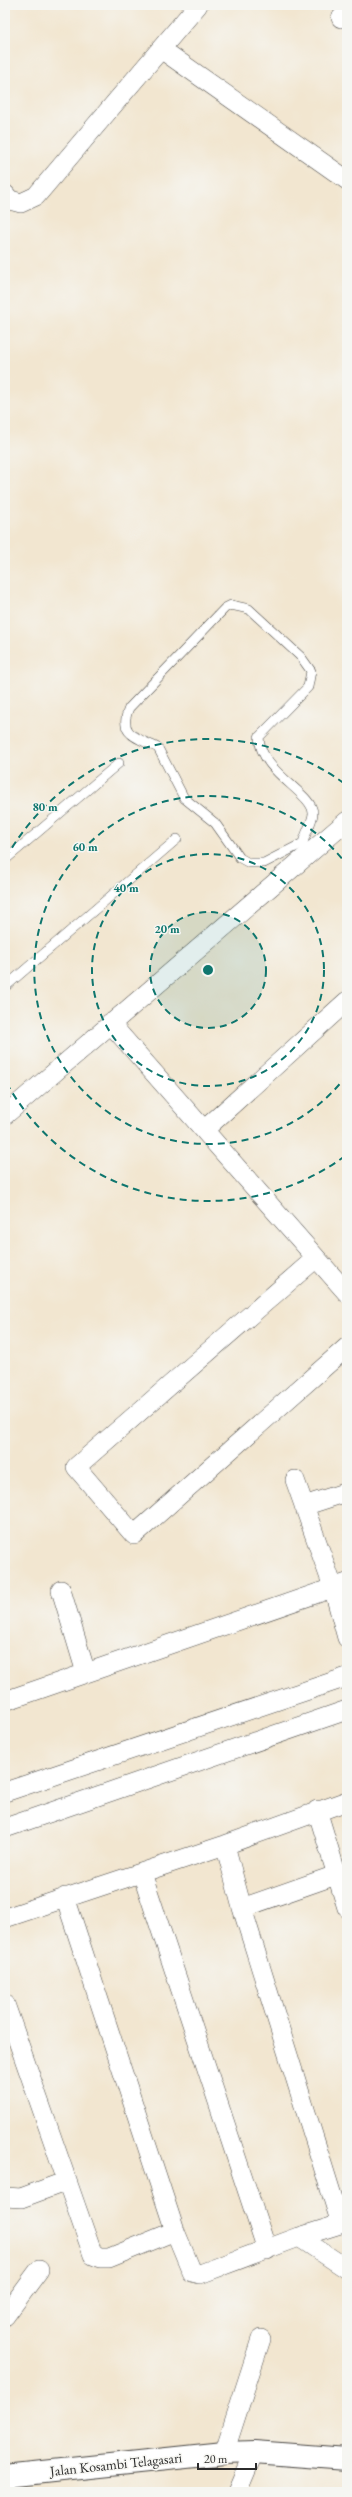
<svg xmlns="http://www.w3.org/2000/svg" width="352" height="2497" font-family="'EB Garamond',serif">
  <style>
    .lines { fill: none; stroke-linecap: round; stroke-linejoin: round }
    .service-casing { stroke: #494744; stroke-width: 10 }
    .minor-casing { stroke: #494744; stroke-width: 20 }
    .secondary-casing { stroke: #494744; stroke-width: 24 }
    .service { stroke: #fff; stroke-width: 9 }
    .minor { stroke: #fff; stroke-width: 19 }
    .secondary { stroke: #fff; stroke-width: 22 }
    .ring { fill: none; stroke: #0f766e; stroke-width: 2; stroke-dasharray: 7 5 }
    .labels { text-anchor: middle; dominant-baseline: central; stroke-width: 3; stroke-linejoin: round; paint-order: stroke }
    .street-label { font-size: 14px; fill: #2b2b2b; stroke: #f6f6f2 }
    .centre { fill: #0f766e; stroke: #f6f6f2; stroke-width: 2 }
    .ring-label { font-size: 12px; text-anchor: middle; font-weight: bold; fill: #0f766e; stroke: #f6f6f2; stroke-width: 3; stroke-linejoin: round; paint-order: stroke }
  </style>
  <rect width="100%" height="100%" fill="#f6f6f2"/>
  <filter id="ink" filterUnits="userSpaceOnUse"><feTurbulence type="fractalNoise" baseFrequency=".025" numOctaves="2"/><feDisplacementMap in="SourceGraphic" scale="8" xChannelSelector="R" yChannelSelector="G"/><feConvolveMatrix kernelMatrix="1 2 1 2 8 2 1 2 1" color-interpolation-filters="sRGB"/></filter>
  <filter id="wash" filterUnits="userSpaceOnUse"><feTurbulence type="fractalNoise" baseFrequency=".012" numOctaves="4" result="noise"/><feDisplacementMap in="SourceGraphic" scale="16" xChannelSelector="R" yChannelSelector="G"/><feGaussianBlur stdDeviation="0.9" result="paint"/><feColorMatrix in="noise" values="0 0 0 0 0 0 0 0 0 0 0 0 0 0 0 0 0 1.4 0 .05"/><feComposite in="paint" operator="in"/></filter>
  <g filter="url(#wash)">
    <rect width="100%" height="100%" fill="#f2e6d0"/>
  </g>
  <g filter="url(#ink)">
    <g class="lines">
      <g class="service-casing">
        <path id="service" d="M 231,605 L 249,609 L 301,657 L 311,671 L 308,687 L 259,737 C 260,773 314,793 313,814 C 312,823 305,834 303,843 L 264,863 L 249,863 L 240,858 L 215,823 L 184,798 L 158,748 C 139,738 117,736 129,708 L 225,608 Z
          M 5,860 L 119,763
          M 5,987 L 177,839"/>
      </g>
      <g class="minor-casing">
        <path id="minor" d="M 341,18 L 347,13
          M 161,49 L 347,180
          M 5,194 L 10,200 L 21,203 L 36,196 L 198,5
          M 110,1023 L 347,1293
          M 5,1115 L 347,821
          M 204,1130 L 347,1001
          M 316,1258 L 76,1467 L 134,1535 L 347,1347
          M 295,1480 L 333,1587 L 347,1638
          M 304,1506 L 347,1492
          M 61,1590 L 86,1673
          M 5,1701 L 347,1583
          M 5,1792 L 347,1677
          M 317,1810 L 347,1908
          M 5,1828 L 347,1710
          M 225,1845 L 242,1908 L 341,2224
          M 142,1873 L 267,2250
          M 65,1897 L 175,2231 L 192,2272 L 200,2274 L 299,2237 L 347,2222
          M 242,1908 L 336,1875
          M 5,1918 L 225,1845 L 347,1801
          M 5,2004 L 93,2255 L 100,2258 L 109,2258 L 175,2231
          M 5,2197 L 21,2198 L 67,2181
          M 299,2237 L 347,2269
          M 5,2316 L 39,2270
          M 224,2453 L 261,2339
          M 237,2492 L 254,2452"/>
      </g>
      <g class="secondary-casing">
        <path id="secondary" d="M 5,2476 L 224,2453 L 254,2452 L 347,2459"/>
      </g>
      <use href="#service" class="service"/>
      <use href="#minor" class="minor"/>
      <use href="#secondary" class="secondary"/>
    </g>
  </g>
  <circle cx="208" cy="970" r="58" fill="#0f766e" fill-opacity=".12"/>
  <g class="ring">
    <circle cx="208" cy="970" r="58"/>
    <circle cx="208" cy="970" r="116"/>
    <path d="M347 1075A174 174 0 1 1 347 865"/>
    <path d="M345 1156A231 231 0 0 1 6 1082M6 858A231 231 0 0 1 345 784"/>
  </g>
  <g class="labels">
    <g class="street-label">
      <text transform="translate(116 2464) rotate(-6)">Jalan Kosambi Telagasari</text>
    </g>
  </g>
  <circle cx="208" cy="970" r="6" class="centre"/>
  <g class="ring-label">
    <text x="45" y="811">80 m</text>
    <text x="85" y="851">60 m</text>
    <text x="126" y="892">40 m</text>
    <text x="167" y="933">20 m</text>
  </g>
  <rect width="352" height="2497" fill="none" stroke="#f6f6f2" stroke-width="20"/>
  <path d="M198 2463v6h58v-6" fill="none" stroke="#2b2b2b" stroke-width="2"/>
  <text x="204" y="2463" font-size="12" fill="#2b2b2b" stroke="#f6f6f2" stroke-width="3" paint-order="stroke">20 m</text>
</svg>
